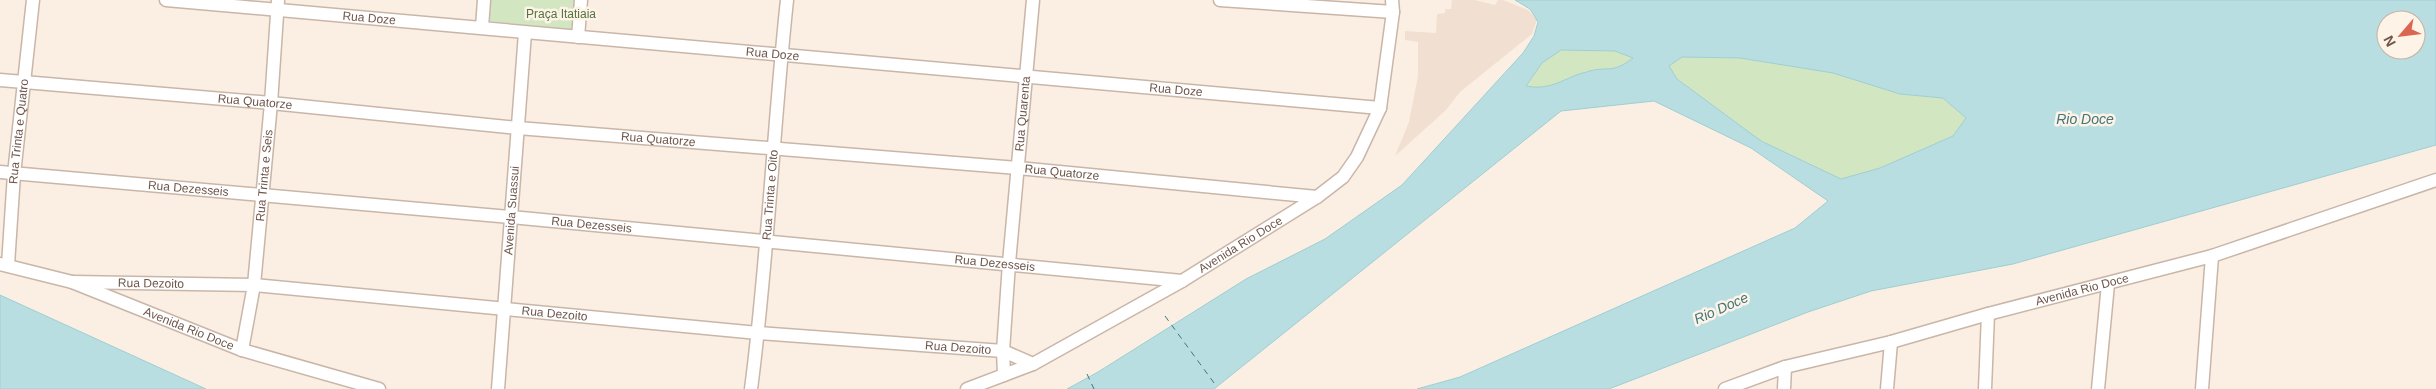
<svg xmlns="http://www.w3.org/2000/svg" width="2436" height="389" font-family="Arial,sans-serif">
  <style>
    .residential { fill: #f1e0d1 }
    .green { fill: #d3e6c2 }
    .water { fill: #b8dee1; stroke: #9fced2; fill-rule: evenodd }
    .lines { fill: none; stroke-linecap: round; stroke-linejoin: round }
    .ferry { stroke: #43757b; stroke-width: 1; stroke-dasharray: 6 5; stroke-linecap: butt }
    .minor-casing { stroke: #c9b6a9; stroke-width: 15 }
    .minor { stroke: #fff; stroke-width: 12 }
    .labels { text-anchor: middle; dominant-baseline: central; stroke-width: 5; stroke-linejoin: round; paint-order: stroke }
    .park-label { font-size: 12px; fill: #557443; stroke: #fdf3e7 }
    .street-label { font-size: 12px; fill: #6f554a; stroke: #fdf3e7 }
    .water-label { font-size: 14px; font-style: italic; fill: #43757b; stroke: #fdf3e7 }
  </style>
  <rect width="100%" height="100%" fill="#faefe2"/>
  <path class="residential" d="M 1452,0 L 1475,0 L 1495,5 L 1498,0 L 1503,0 L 1528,10 L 1537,20 L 1532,34 L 1460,92 L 1446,110 L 1395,156 L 1409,122 L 1418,76 L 1418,42 L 1405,40 L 1405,31 L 1436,33 L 1437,14 L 1445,13 L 1445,9 L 1451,9 Z"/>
  <path class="green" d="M 491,0 L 577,0 L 575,30 L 489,21 Z
    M 1561,50 L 1615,51 L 1633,58 L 1618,69 L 1586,71 L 1560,84 L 1537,88 L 1526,86 L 1542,63 Z
    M 1681,57 L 1740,58 L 1833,73 L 1900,94 L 1943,98 L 1966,118 L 1953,136 L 1880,168 L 1841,179 L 1761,141 L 1677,79 L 1669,66 Z"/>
  <path class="water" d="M 1515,0 L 2436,0 L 2436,145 L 2013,264 L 1871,291 L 1808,312 L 1609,389 L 1417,389 L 1460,377 L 1795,228 L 1828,201 L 1751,148 L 1654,101 L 1561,111 L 1214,389 L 1067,389 L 1098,372 L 1246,279 L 1325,239 L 1402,185 L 1523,53 L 1534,36 L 1538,22 L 1530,9 ZM 2386,20 L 2416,20 L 2416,50 L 2386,50 ZM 1561,50 L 1615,51 L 1633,58 C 1611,75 1608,65 1586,72 C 1563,78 1552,91 1526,86 L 1542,63 ZM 1682,57 L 1740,58 L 1833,73 L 1900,94 L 1943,98 L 1966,118 L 1953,136 L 1880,168 L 1841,179 L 1761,141 L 1677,79 L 1669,66 Z
    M 0,295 L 206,389 L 0,389 Z"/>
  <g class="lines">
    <path class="ferry" d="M 1165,316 L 1217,387
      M 1087,374 L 1094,389"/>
    <g class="minor-casing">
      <g id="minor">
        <path id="s1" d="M 166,0 L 1380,108"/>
        <path d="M 1220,0 L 1393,12"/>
        <path d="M 482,27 L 484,0"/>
        <path d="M 578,37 L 581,0"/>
        <path id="s2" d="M 0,80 L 271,103 L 518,128 L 1018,168 L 1317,197"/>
        <path id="s3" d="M 0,172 L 511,217 L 1182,281"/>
        <path id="s4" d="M 0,264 L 72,282 L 242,350 L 379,389"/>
        <path id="s5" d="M 8,265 L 14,174 L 33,0"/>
        <path id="s6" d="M 72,282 L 254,285 L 758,333 L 1003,351 L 1033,364"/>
        <path id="s7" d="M 242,350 L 254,285 L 271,103 L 278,0"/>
        <path id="s8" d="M 1004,375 L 1003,351 L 1009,263 L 1033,0"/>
        <path id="s9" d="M 498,389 L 525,33"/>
        <path id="s10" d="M 751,389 C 768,260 773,130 787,0"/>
        <path id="s11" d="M 967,389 L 1033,364 L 1182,281 L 1317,197 L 1343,177 L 1357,157 L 1380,108 L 1393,12 L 1392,0"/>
        <path id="s12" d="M 1725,389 L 1785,367 L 1891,342 L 1988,314 L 2212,256 L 2436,180"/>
        <path d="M 1784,389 L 1785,367"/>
        <path d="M 1887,389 L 1891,342"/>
        <path d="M 1985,389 L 1988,314"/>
        <path d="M 2098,389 L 2108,284"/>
        <path d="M 2202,389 L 2212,256"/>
      </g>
    </g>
    <use href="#minor" class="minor"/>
  </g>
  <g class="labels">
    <g class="park-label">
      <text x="561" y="14">Praça Itatiaia</text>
    </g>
    <g class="street-label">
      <text stroke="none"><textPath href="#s1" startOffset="204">Rua Doze</textPath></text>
      <text stroke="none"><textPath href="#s1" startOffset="609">Rua Doze</textPath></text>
      <text stroke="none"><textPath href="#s1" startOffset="1014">Rua Doze</textPath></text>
      <text stroke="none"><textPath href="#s2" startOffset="256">Rua Quatorze</textPath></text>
      <text stroke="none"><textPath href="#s8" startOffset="262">Rua Quarenta</textPath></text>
      <text stroke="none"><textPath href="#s5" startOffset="134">Rua Trinta e Quatro</textPath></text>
      <text stroke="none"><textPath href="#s2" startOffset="661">Rua Quatorze</textPath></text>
      <text stroke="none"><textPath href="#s2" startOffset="1066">Rua Quatorze</textPath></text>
      <text stroke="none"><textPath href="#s7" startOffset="176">Rua Trinta e Seis</textPath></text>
      <text stroke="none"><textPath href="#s3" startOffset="189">Rua Dezesseis</textPath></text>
      <text stroke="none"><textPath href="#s10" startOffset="195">Rua Trinta e Oito</textPath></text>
      <text stroke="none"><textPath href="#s9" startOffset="179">Avenida Suassui</textPath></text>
      <text stroke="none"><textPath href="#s3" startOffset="594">Rua Dezesseis</textPath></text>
      <text stroke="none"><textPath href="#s11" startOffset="310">Avenida Rio Doce</textPath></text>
      <text stroke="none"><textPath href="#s3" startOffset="999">Rua Dezesseis</textPath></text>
      <text stroke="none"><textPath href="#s6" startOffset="79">Rua Dezoito</textPath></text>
      <text stroke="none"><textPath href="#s12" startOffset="371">Avenida Rio Doce</textPath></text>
      <text stroke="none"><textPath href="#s6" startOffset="484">Rua Dezoito</textPath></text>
      <text stroke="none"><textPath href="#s4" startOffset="200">Avenida Rio Doce</textPath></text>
      <text stroke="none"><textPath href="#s6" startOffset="889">Rua Dezoito</textPath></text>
    </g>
    <g class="water-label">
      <text x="2085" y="119">Rio Doce</text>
      <text transform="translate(1721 308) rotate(-24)">Rio Doce</text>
    </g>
  </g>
  <g transform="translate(2401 35) rotate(242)"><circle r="24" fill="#fdf3e7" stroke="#c4b4a8"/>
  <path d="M0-4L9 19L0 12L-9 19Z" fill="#db654f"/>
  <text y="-8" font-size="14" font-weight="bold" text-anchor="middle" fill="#6f554a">N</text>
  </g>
</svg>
